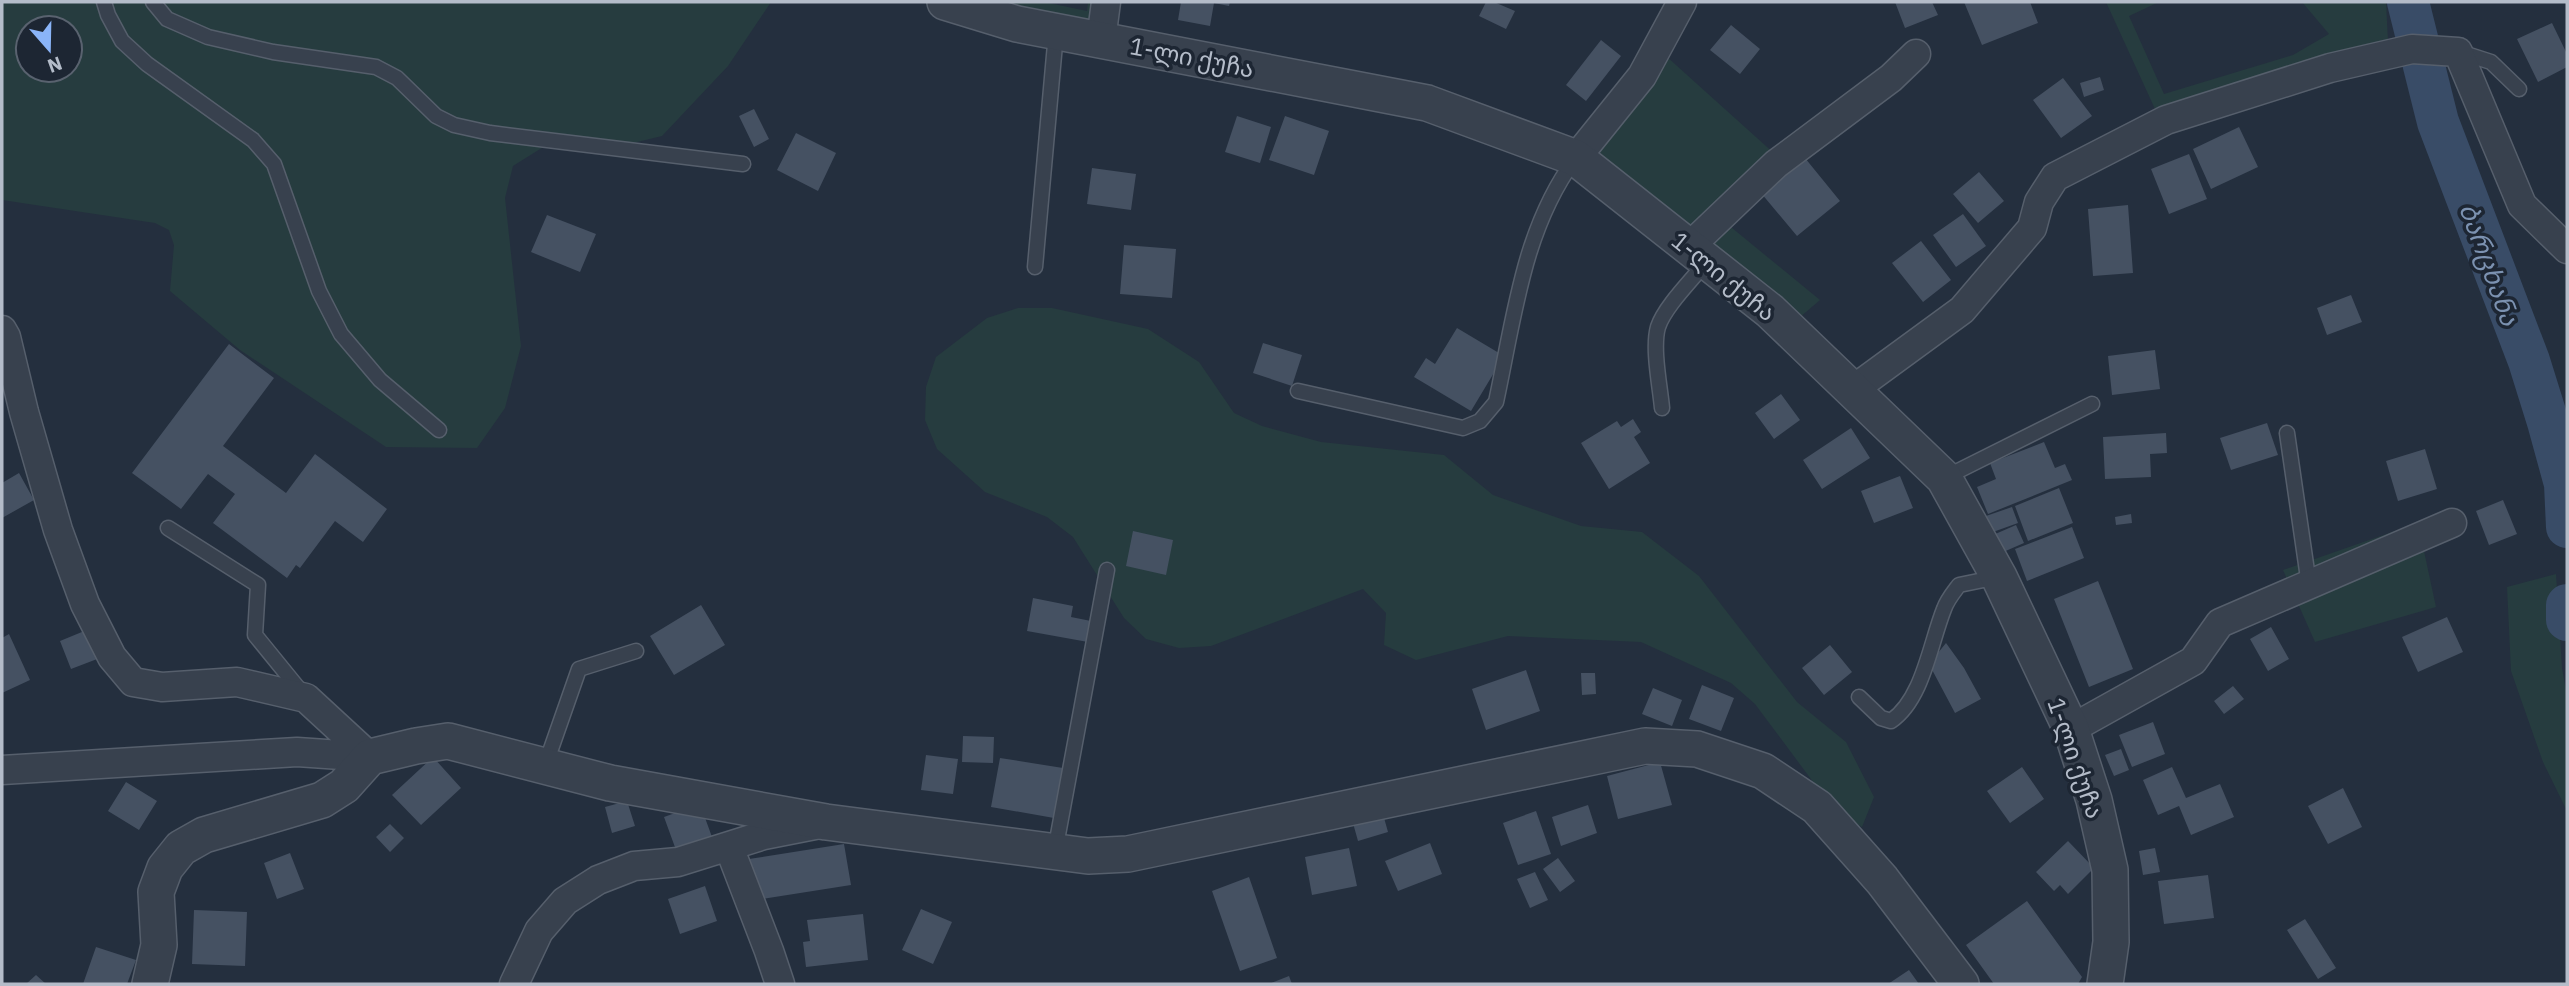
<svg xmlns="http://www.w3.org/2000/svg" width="2569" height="986" font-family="'IBM Plex Sans','Noto Sans Georgian',sans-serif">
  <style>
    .green { fill: #263c3f; fill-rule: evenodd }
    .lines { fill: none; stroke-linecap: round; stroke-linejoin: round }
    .river { stroke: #394c67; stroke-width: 42 }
    .building { fill: #455162 }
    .service-casing { stroke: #565f6c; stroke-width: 17 }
    .minor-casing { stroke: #565f6c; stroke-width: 31 }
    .tertiary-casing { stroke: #565f6c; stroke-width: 38 }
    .service { stroke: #38414e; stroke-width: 14 }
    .minor { stroke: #38414e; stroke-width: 28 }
    .tertiary { stroke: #38414e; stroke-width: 35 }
    .labels { text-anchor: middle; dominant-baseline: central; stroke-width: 7; stroke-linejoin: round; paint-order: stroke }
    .street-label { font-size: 24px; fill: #b4bcc9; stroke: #1d2633 }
    .water-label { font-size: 26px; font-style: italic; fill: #7c92b1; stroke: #1d2633 }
  </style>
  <rect width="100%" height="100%" fill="#242f3e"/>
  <path class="green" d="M 2,2 L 771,2 L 728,66 L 662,136 L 633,143 L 556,139 L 513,166 L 505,198 L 521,346 L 505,408 L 477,448 L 386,447 L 240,350 L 170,291 L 174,245 L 169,230 L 155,223 L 2,200 ZM 28,28 L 70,28 L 70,70 L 28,70 Z
    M 975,2 L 1044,2 L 1087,11 L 1088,2 L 1095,2 L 1092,29 Z
    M 2106,2 L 2159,2 L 2129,16 L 2164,94 L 2293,55 L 2329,34 L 2302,2 L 2386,2 L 2388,41 L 2155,109 Z
    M 1666,56 L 1777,156 L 1715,214 L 1820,300 L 1799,318 L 1597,157 Z
    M 1018,308 L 1052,308 L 1148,329 L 1199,362 L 1234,413 L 1262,426 L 1321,442 L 1444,455 L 1493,495 L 1581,526 L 1642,532 L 1699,576 L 1797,702 L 1846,742 L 1874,797 L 1862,827 L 1834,810 L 1755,704 L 1731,683 L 1641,642 L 1508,636 L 1416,660 L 1384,645 L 1386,613 L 1363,589 L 1211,646 L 1179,648 L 1146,639 L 1124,618 L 1073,537 L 1047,517 L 985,492 L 937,449 L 925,420 L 926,387 L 936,357 L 987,318 Z
    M 2418,523 L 2436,607 L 2315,642 L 2283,570 Z
    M 2556,574 L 2562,668 L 2567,696 L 2567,811 L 2543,762 L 2511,671 L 2507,587 Z"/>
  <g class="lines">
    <path class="river" d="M 2408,2 L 2438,122 L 2529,361 L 2548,422 L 2565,484 L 2567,527
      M 2567,605 L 2567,620"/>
  </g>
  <path class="building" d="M 1181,2 L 1230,2 L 1229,6 L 1214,3 L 1210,26 L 1178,20 Z
    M 1486,2 L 1494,2 L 1515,11 L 1506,29 L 1479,16 Z
    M 1895,2 L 1932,2 L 1938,15 L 1905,28 Z
    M 1964,2 L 2030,2 L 2038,23 L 1982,45 Z
    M 2552,23 L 2567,54 L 2567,67 L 2538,82 L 2517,39 Z
    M 1731,25 L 1760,49 L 1740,74 L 1710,50 Z
    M 1601,40 L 1621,56 L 1586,101 L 1566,85 Z
    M 2100,77 L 2104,90 L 2084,97 L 2080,83 Z
    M 2063,78 L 2092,116 L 2061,138 L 2033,100 Z
    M 754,109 L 769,139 L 754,147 L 739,116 Z
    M 1237,116 L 1271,127 L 1260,163 L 1225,152 Z
    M 1285,116 L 1329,131 L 1314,175 L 1269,160 Z
    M 2239,127 L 2258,167 L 2211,189 L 2193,149 Z
    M 796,133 L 836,153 L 818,191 L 777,170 Z
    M 2189,154 L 2207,199 L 2169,214 L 2151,169 Z
    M 1805,158 L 1840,201 L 1797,236 L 1761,193 Z
    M 1092,168 L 1136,174 L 1131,210 L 1087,204 Z
    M 1979,172 L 2004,201 L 1978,223 L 1953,194 Z
    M 2128,205 L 2133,273 L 2093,276 L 2088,209 Z
    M 1963,214 L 1986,246 L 1956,267 L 1933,235 Z
    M 547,215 L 596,234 L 580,272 L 531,252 Z
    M 1921,241 L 1951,280 L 1923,302 L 1892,263 Z
    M 1124,245 L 1176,249 L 1172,298 L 1120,294 Z
    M 2351,295 L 2362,322 L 2327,335 L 2317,308 Z
    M 1457,328 L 1504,356 L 1471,411 L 1414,377 L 1426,358 L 1435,364 Z
    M 1263,343 L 1302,355 L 1292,386 L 1253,373 Z
    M 229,344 L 274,378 L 223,446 L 286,493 L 315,454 L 387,509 L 363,542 L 335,521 L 300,568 L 296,565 L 287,578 L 213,523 L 235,494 L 208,474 L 181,509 L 132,473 Z
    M 2155,350 L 2160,389 L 2112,395 L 2108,356 Z
    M 1781,394 L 1800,420 L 1774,439 L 1755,413 Z
    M 1633,419 L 1641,432 L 1634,437 L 1650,463 L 1609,489 L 1581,443 L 1617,421 L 1621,427 Z
    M 2267,423 L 2278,455 L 2231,470 L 2220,438 Z
    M 1851,428 L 1870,458 L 1822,489 L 1803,460 Z
    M 2166,433 L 2167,453 L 2150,454 L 2151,477 L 2105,479 L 2103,437 Z
    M 2044,442 L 2055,468 L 2065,464 L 2072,480 L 1988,514 L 1977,487 L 1996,479 L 1990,463 Z
    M 2425,449 L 2437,489 L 2398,501 L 2386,461 Z
    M 19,473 L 34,500 L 2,518 L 2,483 Z
    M 1900,476 L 1913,508 L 1874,523 L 1861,491 Z
    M 2059,488 L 2073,523 L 2028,541 L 2015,506 Z
    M 2503,500 L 2517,534 L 2489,545 L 2476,511 Z
    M 2012,507 L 2018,523 L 1993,532 L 1986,516 Z
    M 2131,514 L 2132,523 L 2116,525 L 2115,517 Z
    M 2016,525 L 2024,543 L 2001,553 L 1993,535 Z
    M 2072,527 L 2084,558 L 2027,581 L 2015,549 Z
    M 1133,531 L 1173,540 L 1166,575 L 1126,566 Z
    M 2098,581 L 2133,669 L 2089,687 L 2054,599 Z
    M 1033,598 L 1073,606 L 1071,617 L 1091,621 L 1088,642 L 1027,631 Z
    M 701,605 L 725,645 L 674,675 L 650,636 Z
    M 2447,617 L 2463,652 L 2418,672 L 2402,637 Z
    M 94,627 L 105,656 L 71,669 L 60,641 Z
    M 2271,627 L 2289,659 L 2268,671 L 2250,639 Z
    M 9,634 L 30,680 L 2,693 L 2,638 Z
    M 1946,643 L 1964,668 L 1981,699 L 1955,713 L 1929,664 Z
    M 1830,645 L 1852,672 L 1824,695 L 1802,668 Z
    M 1526,670 L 1540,711 L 1486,730 L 1472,689 Z
    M 1581,673 L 1595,673 L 1596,694 L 1582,695 Z
    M 1702,685 L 1734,698 L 1721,731 L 1689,719 Z
    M 2233,686 L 2244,699 L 2224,714 L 2214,701 Z
    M 1653,688 L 1682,700 L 1672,726 L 1642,714 Z
    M 2153,722 L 2165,754 L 2132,767 L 2119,735 Z
    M 963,736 L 994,737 L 993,763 L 962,762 Z
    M 2121,749 L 2129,770 L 2114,776 L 2105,755 Z
    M 926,755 L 958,759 L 953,794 L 921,790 Z
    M 433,757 L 461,788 L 421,825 L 392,795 Z
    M 1000,758 L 1063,768 L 1054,818 L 991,807 Z
    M 1660,762 L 1672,805 L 1618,819 L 1607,776 Z
    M 2022,767 L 2044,799 L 2010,823 L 1987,791 Z
    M 2172,767 L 2186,798 L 2220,784 L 2234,817 L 2191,835 L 2179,806 L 2158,815 L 2143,780 Z
    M 126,782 L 157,801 L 139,830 L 108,811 Z
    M 2343,788 L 2362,827 L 2328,844 L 2308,806 Z
    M 627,801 L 635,826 L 612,833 L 605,807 Z
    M 700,804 L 712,837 L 676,850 L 664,817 Z
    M 1588,805 L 1597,833 L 1561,846 L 1552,817 Z
    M 1381,807 L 1388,832 L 1358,841 L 1351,816 Z
    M 1536,811 L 1551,854 L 1518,865 L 1503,823 Z
    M 390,824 L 404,838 L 390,852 L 376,837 Z
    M 2068,841 L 2094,868 L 2068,894 L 2060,885 L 2054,891 L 2036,872 Z
    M 1430,843 L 1442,874 L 1398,891 L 1385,861 Z
    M 844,844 L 851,885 L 756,900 L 749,859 Z
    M 1349,848 L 1357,886 L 1312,895 L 1305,857 Z
    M 2155,848 L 2160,872 L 2143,875 L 2139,851 Z
    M 290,853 L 304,889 L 277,899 L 264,863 Z
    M 1558,858 L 1575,881 L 1560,892 L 1543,869 Z
    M 1535,872 L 1548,900 L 1530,908 L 1517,879 Z
    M 2208,875 L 2214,918 L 2164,924 L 2158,881 Z
    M 1249,877 L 1277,958 L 1240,971 L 1212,891 Z
    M 705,886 L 717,921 L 680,934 L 668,899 Z
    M 2027,901 L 2082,977 L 2078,984 L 1994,984 L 1966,945 Z
    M 921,909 L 952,922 L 933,964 L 902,950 Z
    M 194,910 L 247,912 L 245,966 L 192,964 Z
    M 863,914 L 868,960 L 806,967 L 803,942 L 810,941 L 807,920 Z
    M 2305,919 L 2336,968 L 2318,979 L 2287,930 Z
    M 96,947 L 136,960 L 127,984 L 83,984 Z
    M 1909,970 L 1919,984 L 1888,984 Z
    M 36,975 L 46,984 L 26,984 Z
    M 1289,976 L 1292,984 L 1269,984 Z"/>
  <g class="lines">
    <g class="service-casing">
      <path id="service" d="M 104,2 L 108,15 L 122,41 L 147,64 L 253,140 L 274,164 L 319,291 L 341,334 L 380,380 L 439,430
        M 153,2 L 167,19 L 208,37 L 273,52 L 376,67 L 397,78 L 436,116 L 454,125 L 490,133 L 743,164
        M 2460,52 L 2491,62 L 2519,89
        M 1035,267 L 1056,33
        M 1298,391 L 1463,428 L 1480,421 L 1496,402 C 1514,319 1523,229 1575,159
        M 1662,408 C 1660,386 1652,348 1658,327 C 1665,306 1693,279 1707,261
        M 2287,433 L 2309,585
        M 1944,478 L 2092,404
        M 168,528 L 258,585 L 255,635 L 303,694
        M 1859,697 L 1881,718 L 1891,721 C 1923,699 1930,644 1944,609 C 1947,600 1953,593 1959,585 L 1998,577
        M 545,766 L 579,669 L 636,651
        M 1055,851 L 1107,570"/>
    </g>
    <g class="minor-casing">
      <path id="minor" d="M 1101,40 L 1106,2
        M 1576,158 L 1642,76 L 1682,2
        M 1689,247 L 1776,164 L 1891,78 L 1916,54
        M 2,330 L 6,337 L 24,412 L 58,530 L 85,604 L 112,657 L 133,682 L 162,687 L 237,682 L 306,698 L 370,757
        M 1854,389 L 1962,310 L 2032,228 L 2039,202 L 2055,177 L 2166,120 L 2330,68 L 2412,49 L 2458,52 L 2522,205 L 2567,249
        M 2071,729 L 2193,661 L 2220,623 L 2452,523
        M 2,770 L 297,752 L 370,757
        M 729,847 L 769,951 L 780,984
        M 514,984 L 539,931 L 565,901 L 598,880 L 634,866 L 678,862 L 764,835 L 820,824"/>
    </g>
    <g class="tertiary-casing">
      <path id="tertiary" d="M 945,2 L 1017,24 L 1427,103 L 1576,158 L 1770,311 L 1944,478 L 1999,577 L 2071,729 L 2094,800 L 2110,870 L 2111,942 L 2105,984
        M 150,984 L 159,945 L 156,892 L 165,868 L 181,848 L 204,835 L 322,800 L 344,786 L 370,757 L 416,746 L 448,741 L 610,783 L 826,822 L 1088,856 L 1128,854 L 1645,746 L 1697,749 L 1763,771 L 1817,807 L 1882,880 L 1961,984"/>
    </g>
    <use href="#service" class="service"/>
    <use href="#minor" class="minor"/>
    <use href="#tertiary" class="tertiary"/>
  </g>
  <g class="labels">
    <g class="street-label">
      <text transform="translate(1192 57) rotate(11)">1-ლი ქუჩა</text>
      <text transform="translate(1724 276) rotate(39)">1-ლი ქუჩა</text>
      <text transform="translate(2076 758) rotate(71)">1-ლი ქუჩა</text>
    </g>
    <g class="water-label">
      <text transform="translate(2490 264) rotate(70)">ბარცხანა</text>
    </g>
  </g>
  <rect width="2569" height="986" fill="none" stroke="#b4bcc9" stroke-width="7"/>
  <g transform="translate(49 49) rotate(160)"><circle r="33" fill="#1d2633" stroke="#59626f" stroke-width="2"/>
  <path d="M0-5L12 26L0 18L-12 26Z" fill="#8ab4f8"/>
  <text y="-10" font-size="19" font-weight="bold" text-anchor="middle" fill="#b4bcc9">N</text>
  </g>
</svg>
